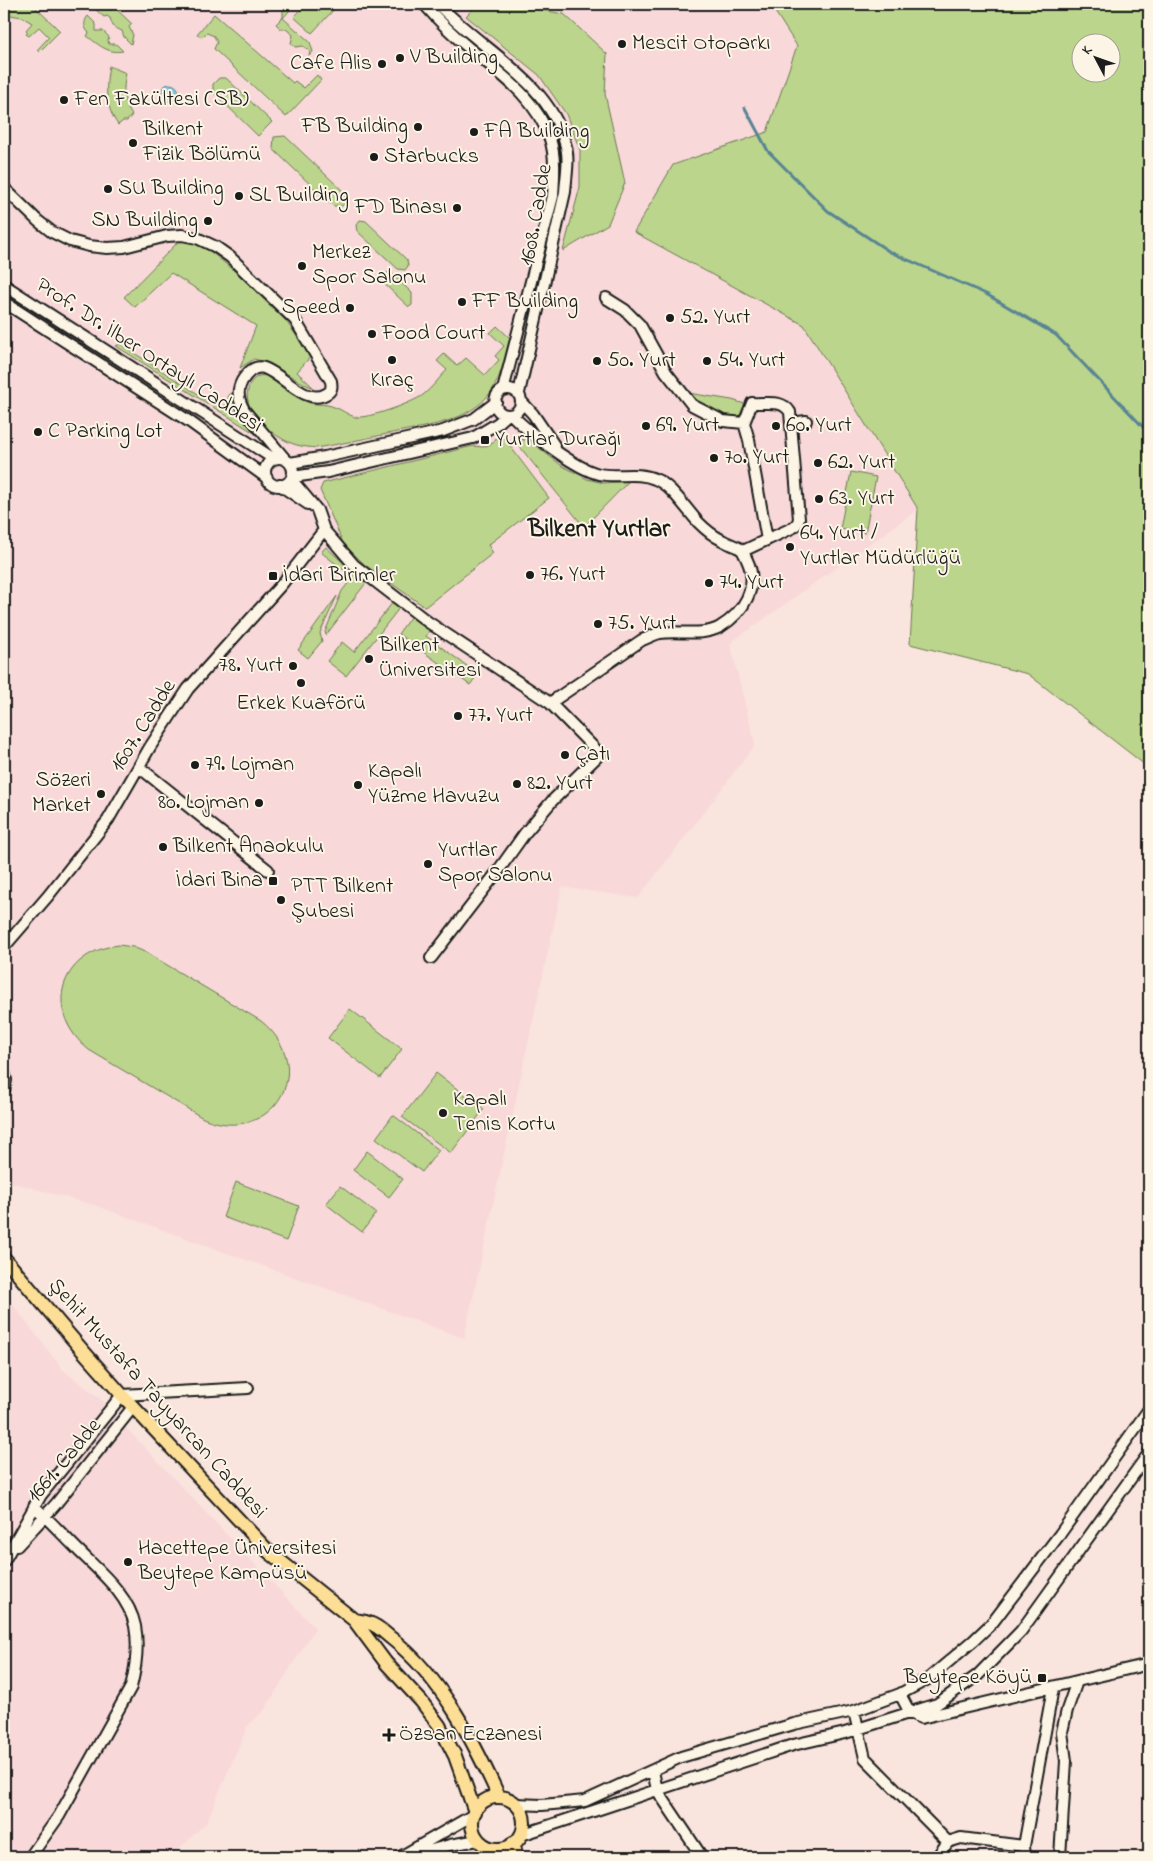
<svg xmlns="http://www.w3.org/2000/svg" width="1153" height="1861" font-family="'Indie Flower',sans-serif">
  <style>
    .built { fill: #f8d8d9; fill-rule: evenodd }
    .green { fill: #bbd58c; stroke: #6c7854; fill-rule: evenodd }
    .water { fill: #81cae2; stroke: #598493 }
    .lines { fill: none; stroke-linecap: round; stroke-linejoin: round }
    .stream { stroke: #598493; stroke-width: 3 }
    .minor-casing { stroke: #1c1c1c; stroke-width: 14 }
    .major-casing { stroke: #1c1c1c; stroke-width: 16 }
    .minor { stroke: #fcf5e5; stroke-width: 10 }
    .major { stroke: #fdde96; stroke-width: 12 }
    .poi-dot { fill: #1c1c1c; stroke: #fcf5e5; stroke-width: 2 }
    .labels { text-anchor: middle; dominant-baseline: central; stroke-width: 4; stroke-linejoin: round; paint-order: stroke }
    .poi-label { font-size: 22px; fill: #1c1c1c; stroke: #fcf5e5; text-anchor: start }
    .street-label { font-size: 22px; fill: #1c1c1c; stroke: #fcf5e5 }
    .quarter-label { font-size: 25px; font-weight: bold; fill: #1c1c1c; stroke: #fcf5e5 }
  </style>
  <rect width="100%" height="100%" fill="#fae4de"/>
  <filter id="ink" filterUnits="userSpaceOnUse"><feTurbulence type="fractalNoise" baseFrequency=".02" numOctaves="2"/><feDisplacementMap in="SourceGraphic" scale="10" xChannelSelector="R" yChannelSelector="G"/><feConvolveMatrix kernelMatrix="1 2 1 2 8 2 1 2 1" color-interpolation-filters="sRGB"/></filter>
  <g filter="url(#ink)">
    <path class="built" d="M 4,4 L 1149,4 L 1149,768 L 1028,674 L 910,644 L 917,510 L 730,643 L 755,745 L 638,898 L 562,887 L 464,1338 L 94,1205 L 4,1180 ZM 1080,42 L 1110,42 L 1110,72 L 1080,72 Z
      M 4,1293 L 63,1370 L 104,1402 L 109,1410 L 315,1628 L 265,1709 L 248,1725 L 206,1823 L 170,1857 L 4,1857 Z"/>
    <path class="green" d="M 4,4 L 32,4 L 60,31 L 39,52 L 37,50 L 49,37 L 39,27 L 29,36 L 26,34 L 28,32 L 26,30 L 32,23 L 22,17 L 4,14 Z
      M 102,4 L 111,10 L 114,7 L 132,24 L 129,27 L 133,35 L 131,44 L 124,37 L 122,31 C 112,26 114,29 110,18 L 107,16 L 104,17 L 95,9 Z
      M 281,4 L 284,4 L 290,10 L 283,18 L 310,42 L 313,52 L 309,56 L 310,51 L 303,46 L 295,47 L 291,43 L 293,35 L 286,29 L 281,29 L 276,24 L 283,17 L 283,6 Z
      M 306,4 L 337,4 L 338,5 L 312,33 L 294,17 Z
      M 482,4 L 506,4 L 564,14 L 607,54 L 605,94 L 625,183 L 608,224 L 563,251 L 580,187 L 580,150 L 566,114 L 539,75 L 466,16 L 476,6 Z
      M 770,4 L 1149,4 L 1149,768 L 1028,674 L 910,644 L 918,509 L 804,325 L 634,232 L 673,165 L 767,132 L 797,46 ZM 1080,42 L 1110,42 L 1110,72 L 1080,72 Z
      M 214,14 L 293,83 L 295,81 L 304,88 L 317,75 L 321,80 L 286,117 L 214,49 L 217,42 L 214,36 L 207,33 L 201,37 L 197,34 Z
      M 88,16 L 96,24 L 96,31 L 103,31 L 109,37 L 108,41 L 109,44 L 116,44 L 123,51 C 108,54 99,45 87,36 L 89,33 C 84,28 83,22 88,16 Z
      M 109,66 L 126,73 C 123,89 122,101 132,115 L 127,121 L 123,121 L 118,125 C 105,106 105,88 109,66 Z
      M 219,78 L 226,78 L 272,122 L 258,136 L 213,92 L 213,84 Z
      M 285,136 L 345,193 L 346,202 L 342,206 L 333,206 L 273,149 L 274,137 Z
      M 360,220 L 366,221 L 407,260 L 408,266 L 405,270 L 398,269 L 357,231 L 356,225 Z
      M 180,240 L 195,244 L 210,251 L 238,274 L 286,321 L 311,356 L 297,372 L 314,388 C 292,380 276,363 254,359 L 240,368 L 256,326 L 171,273 L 135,307 L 124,297 Z
      M 389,271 L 412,293 L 412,305 L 409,307 L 380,280 Z
      M 497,326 L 511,339 C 505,358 500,383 486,398 C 462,424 420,427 387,434 C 363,439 340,444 316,448 C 310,447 303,447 297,445 C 277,440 242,413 248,390 C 249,384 253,378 259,376 C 269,372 292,392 301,399 C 314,407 323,402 334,407 C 341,409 348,415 355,417 C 368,419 412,403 423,395 C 432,388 439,378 447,370 L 437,361 L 444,354 L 457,366 L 466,358 L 485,375 L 499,360 L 495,356 L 504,346 L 490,333 Z
      M 120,344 L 223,410 L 230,393 L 233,395 L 238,413 L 259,436 L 116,346 Z
      M 688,393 L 732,400 L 748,405 L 742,420 C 722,417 700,409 688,393 Z
      M 512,437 L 530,441 L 561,465 L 587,479 L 604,483 L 629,481 L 584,527 Z
      M 496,438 L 504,438 L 549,498 L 488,545 L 493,553 L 425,607 L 365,565 L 343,543 L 320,490 L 323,483 L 473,446 L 483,447 L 493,443 Z
      M 851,472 L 876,477 L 865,533 L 840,529 Z
      M 326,547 L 366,583 L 326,635 L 325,632 L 342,591 L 353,577 L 322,553 L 322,551 Z
      M 337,596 L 320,633 L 322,641 L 308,658 L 298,650 Z
      M 393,602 L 400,607 L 346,676 L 327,661 L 342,642 L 354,652 Z
      M 411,616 L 430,629 L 426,636 L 478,674 L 470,685 L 398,634 Z
      M 119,945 L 133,947 L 147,953 L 261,1021 C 320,1068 272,1147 203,1118 L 89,1050 C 42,1012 59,952 119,945 Z
      M 350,1009 L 402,1049 L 380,1078 L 328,1038 Z
      M 436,1073 L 484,1109 L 451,1153 L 402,1117 Z
      M 393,1115 L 439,1150 L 422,1172 L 376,1138 Z
      M 367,1151 L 403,1179 L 389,1197 L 353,1170 Z
      M 236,1182 L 299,1206 L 286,1241 L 223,1217 Z
      M 340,1186 L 376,1213 L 362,1232 L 326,1204 Z"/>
    <path class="water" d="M161 93a9 9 0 1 1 18 0a9 9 0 1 1-18 0Z"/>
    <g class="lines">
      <path class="stream" d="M 745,108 L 768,151 L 828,211 L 890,252 L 986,294 L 1056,335 L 1144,428"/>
      <g class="minor-casing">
        <path id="minor" d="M 424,4 C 438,20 453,35 470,49 C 502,75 536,98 550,139 C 556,157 554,178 553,196 L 503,390
          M 438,4 C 480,49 549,81 565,143 C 570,158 566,176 565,192 L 519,393
          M 4,188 L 38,221 L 52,232 L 70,241 L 89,246 L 107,248 L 124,247 L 167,236 L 182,235 L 197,238 L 216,247 L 230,257 L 295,320 L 331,381 C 332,387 332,391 326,394 C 306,406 282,374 264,368 C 254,365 247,373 242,381 C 236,392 239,400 244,410 L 285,459
          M 4,285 L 274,459
          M 606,298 L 625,310 L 640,325 L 666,372 L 692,405 L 723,421 L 744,423
          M 4,302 L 190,422 L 267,478
          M495 402a13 13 0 1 1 26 0a13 13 0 1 1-26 0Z
          M 521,401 L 533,414 L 554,445
          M 512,415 C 528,432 576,469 599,474 C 618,478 637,471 655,479 C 671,485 686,509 698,522 C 705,529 713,536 722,540 C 728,544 737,546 742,550 C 744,553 746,558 747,560 C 760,587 743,613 720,627 C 702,637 679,630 660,633 C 654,634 648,638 642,640 L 550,703
          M 791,423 L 806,421
          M265 472a14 14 0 1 1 28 0a14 14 0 1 1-28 0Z
          M 290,463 L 325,457 L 443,431 L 474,419 L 496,402
          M 292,477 L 328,472 L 473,438 L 498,423 L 507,415
          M 291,479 L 317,510 L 324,530 L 354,565 L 428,622 L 550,703 L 600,754 L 552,801 L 525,833 L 498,871 L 431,958
          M 280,485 L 308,504
          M 743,551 L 792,528 L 797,524 L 799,519 L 790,412 C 782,399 766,404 752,403 L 744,423 L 749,440 L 767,540
          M 139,767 L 268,870
          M 4,947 L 48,896 L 108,820 L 150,747 L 188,689 L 282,584 L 324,530
          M 4,1072 L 6,1080 L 4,1091
          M 17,1546 L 55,1505 L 133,1407
          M 4,1561 L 41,1495 L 122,1395 L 248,1388
          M 900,1694 L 910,1713 L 921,1718 L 1149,1664
          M 854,1711 L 865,1758 L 948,1842
          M 653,1771 L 657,1790 L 702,1857
          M 515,1804 L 542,1805 L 585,1801 L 681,1757 L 794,1724 L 854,1711 L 900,1694 L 928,1679 L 973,1641 L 993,1622 L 1060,1534 L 1149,1409
          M 521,1835 L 793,1745 L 845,1733 L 937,1704 L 978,1675 L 1021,1631 L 1149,1453
          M 410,1856 L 450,1845 L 478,1840
          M 30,1857 L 59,1816 L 131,1687 C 136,1667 139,1647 135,1626 C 129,1595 99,1571 78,1550 C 63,1535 49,1520 34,1506
          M 400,1857 L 473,1815
          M 937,1857 L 948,1842 L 961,1838 L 1024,1846
          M 1025,1857 L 1024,1846 L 1053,1688
          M 1060,1857 L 1066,1761 L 1062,1732 L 1067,1710 L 1077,1681"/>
      </g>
      <g class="major-casing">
        <path id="major" d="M 4,1258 L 83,1351 L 122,1395 L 269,1552 L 354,1620 L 386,1663 L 421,1701 L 439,1725 L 455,1756 L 475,1812
          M 354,1620 C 359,1621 364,1621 369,1623 C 377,1625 385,1633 391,1638 C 442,1678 473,1740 499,1797
          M472 1823a26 26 0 1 1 52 0a26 26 0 1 1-52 0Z
          M 513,1843 L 517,1857"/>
      </g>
      <use href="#minor" class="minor"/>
      <use href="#major" class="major"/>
    </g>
  </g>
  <g class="poi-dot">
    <circle cx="622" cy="44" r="5"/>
    <circle cx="400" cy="58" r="5"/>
    <circle cx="382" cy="64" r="5"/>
    <circle cx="64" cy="100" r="5"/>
    <circle cx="418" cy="127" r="5"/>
    <circle cx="474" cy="132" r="5"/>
    <circle cx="133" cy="143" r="5"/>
    <circle cx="374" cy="157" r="5"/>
    <circle cx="108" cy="189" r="5"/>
    <circle cx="239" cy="196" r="5"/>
    <circle cx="457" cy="208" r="5"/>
    <circle cx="208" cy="221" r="5"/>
    <circle cx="302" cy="266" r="5"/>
    <circle cx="462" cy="302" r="5"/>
    <circle cx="350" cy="308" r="5"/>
    <circle cx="670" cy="318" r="5"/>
    <circle cx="372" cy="334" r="5"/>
    <circle cx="392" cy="360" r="5"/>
    <circle cx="597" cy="361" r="5"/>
    <circle cx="707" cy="361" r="5"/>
    <circle cx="646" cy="426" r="5"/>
    <circle cx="776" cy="426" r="5"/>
    <circle cx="38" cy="432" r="5"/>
    <rect x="480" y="435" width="10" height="10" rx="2.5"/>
    <circle cx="714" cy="458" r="5"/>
    <circle cx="818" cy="463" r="5"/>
    <circle cx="819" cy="499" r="5"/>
    <circle cx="790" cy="547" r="5"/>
    <circle cx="530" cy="575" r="5"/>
    <rect x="268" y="571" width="10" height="10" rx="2.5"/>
    <circle cx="709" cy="583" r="5"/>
    <circle cx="598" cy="624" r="5"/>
    <circle cx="369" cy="659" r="5"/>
    <circle cx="293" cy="666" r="5"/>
    <circle cx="301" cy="683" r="5"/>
    <circle cx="458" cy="716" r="5"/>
    <circle cx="565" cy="755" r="5"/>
    <circle cx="195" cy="765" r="5"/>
    <circle cx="517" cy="784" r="5"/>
    <circle cx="358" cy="785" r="5"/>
    <circle cx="101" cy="794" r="5"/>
    <circle cx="259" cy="803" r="5"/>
    <circle cx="163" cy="847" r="5"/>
    <circle cx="428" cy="864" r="5"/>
    <rect x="268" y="876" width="10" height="10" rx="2.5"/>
    <circle cx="281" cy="900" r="5"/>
    <circle cx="443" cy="1113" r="5"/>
    <circle cx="128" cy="1562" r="5"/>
    <rect x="1037" y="1673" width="10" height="10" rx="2.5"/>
    <path d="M386.5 1727.5h5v5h5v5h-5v5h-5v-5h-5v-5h5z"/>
  </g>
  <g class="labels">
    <g class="poi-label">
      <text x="632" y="44">Mescit Otoparkı</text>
      <text x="410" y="58">V Building</text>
      <text x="372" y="64" text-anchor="end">Cafe Alis</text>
      <text x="74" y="100">Fen Fakültesi (SB)</text>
      <text x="408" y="127" text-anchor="end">FB Building</text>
      <text x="143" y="130">Bilkent<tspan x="143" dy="25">Fizik Bölümü</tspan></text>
      <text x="484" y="132">FA Building</text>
      <text x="384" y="157">Starbucks</text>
      <text x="118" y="189">SU Building</text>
      <text x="249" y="196">SL Building</text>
      <text x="447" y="208" text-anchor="end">FD Binası</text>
      <text x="198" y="221" text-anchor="end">SN Building</text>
      <text x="312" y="253">Merkez<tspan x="312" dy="25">Spor Salonu</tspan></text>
      <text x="472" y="302">FF Building</text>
      <text x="340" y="308" text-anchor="end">Speed</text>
      <text x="680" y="318">52. Yurt</text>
      <text x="382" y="334">Food Court</text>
      <text x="607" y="361">50. Yurt</text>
      <text x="717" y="361">54. Yurt</text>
      <text x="392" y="381" text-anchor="middle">Kıraç</text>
      <text x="656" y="426">69. Yurt</text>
      <text x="786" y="426">60. Yurt</text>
      <text x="48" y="432">C Parking Lot</text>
      <text x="495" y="440">Yurtlar Durağı</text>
      <text x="724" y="458">70. Yurt</text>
      <text x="828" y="463">62. Yurt</text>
      <text x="829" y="499">63. Yurt</text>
      <text x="800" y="534">64. Yurt /<tspan x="800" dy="25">Yurtlar Müdürlüğü</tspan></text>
      <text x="540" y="575">76. Yurt</text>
      <text x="283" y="576">İdari Birimler</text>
      <text x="719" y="583">74. Yurt</text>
      <text x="608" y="624">75. Yurt</text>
      <text x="379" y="646">Bilkent<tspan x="379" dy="25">Üniversitesi</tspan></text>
      <text x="283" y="666" text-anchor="end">78. Yurt</text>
      <text x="301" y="704" text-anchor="middle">Erkek Kuaförü</text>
      <text x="468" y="716">77. Yurt</text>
      <text x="575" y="755">Çatı</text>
      <text x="205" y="765">79. Lojman</text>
      <text x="368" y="772">Kapalı<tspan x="368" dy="25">Yüzme Havuzu</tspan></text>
      <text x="91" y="781" text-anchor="end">Sözeri<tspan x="91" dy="25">Market</tspan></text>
      <text x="527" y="784">82. Yurt</text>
      <text x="249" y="803" text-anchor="end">80. Lojman</text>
      <text x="173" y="847">Bilkent Anaokulu</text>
      <text x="438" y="851">Yurtlar<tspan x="438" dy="25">Spor Salonu</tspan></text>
      <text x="263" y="881" text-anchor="end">İdari Bina</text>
      <text x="291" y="887">PTT Bilkent<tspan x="291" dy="25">Şubesi</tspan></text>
      <text x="453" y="1100">Kapalı<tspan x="453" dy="25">Tenis Kortu</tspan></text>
      <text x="138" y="1549">Hacettepe Üniversitesi<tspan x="138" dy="25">Beytepe Kampüsü</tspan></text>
      <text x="1032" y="1678" text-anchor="end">Beytepe Köyü</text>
      <text x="399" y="1735">Özsan Eczanesi</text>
    </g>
    <g class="street-label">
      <text transform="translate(537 215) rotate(-80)">1608. Cadde</text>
      <text transform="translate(149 356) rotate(33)">Prof. Dr. İlber Ortaylı Caddesi</text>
      <text transform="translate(144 726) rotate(-58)">1607. Cadde</text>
      <text transform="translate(157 1399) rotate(48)">Şehit Mustafa Tayyarcan Caddesi</text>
      <text transform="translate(65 1461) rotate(-50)">1661. Cadde</text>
    </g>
    <g class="quarter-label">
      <text x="599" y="530">Bilkent Yurtlar</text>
    </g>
  </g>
  <rect width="1153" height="1861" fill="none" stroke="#fcf5e5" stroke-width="20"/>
  <rect x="10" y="10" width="1133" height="1841" fill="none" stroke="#1c1c1c" stroke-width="2" filter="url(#ink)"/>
  <g transform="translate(1096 58) rotate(311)"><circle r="24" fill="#fcf5e5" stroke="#a29e95"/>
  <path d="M0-4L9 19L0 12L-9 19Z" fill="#1c1c1c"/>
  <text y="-8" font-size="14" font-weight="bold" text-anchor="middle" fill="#1c1c1c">K</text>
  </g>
</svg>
